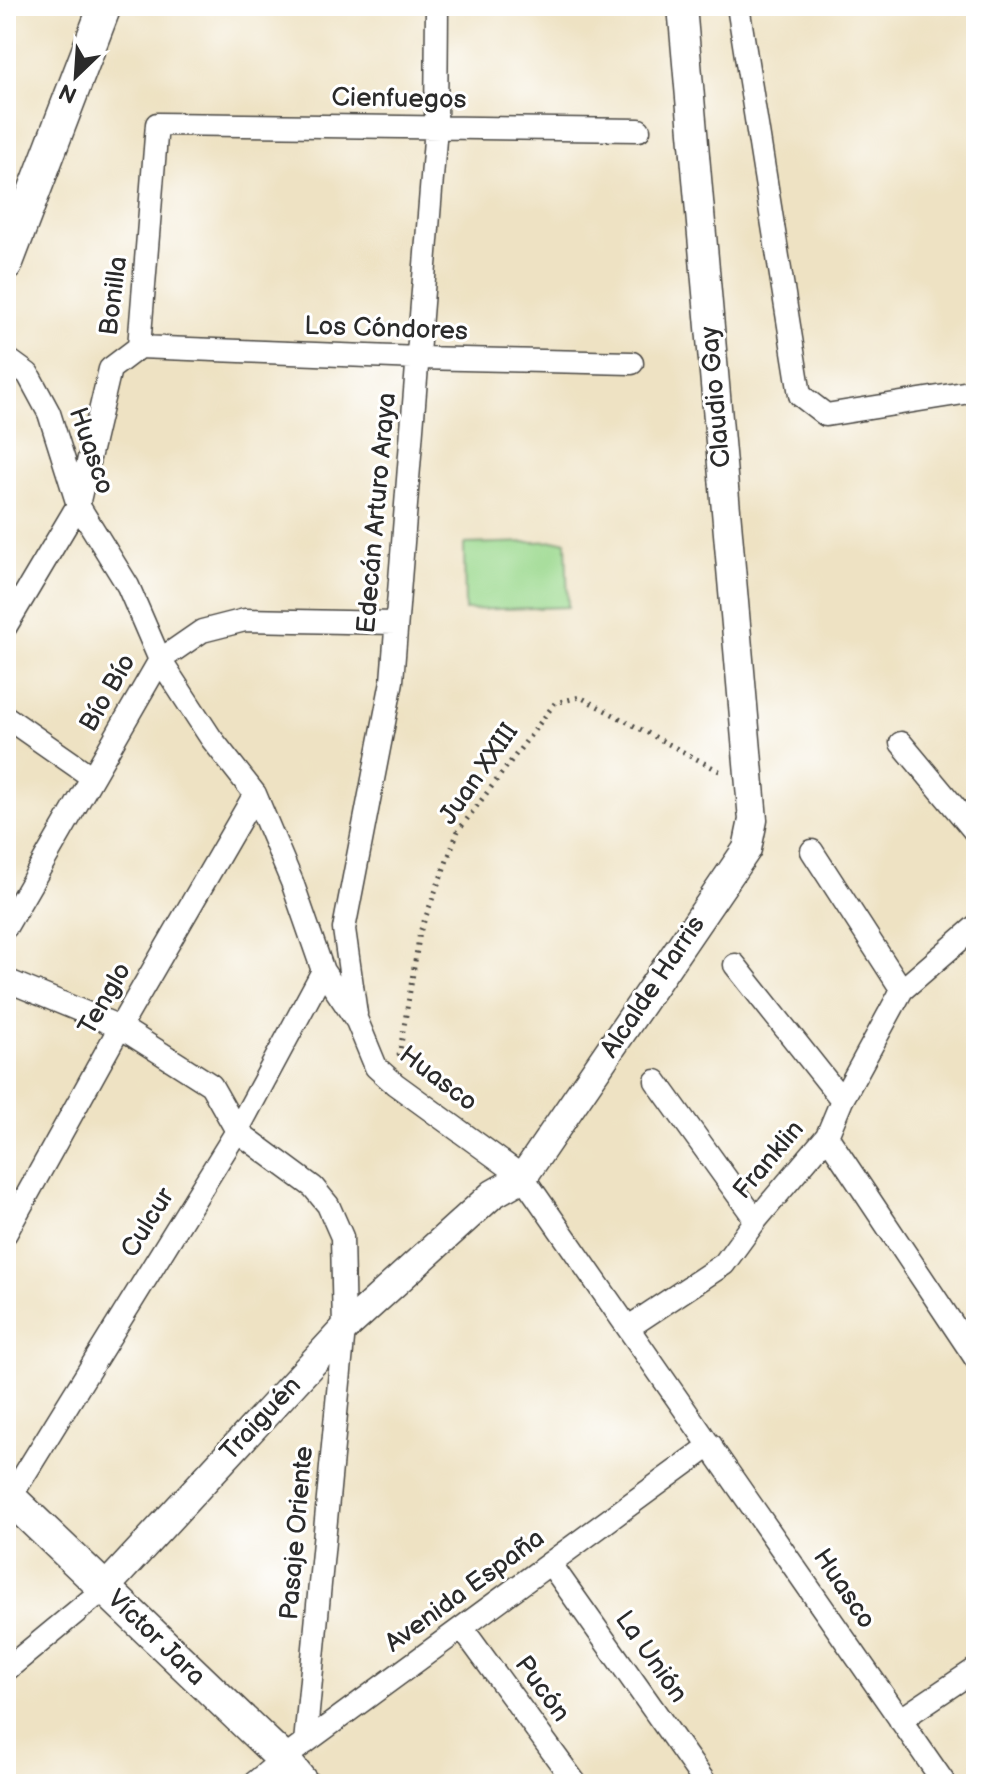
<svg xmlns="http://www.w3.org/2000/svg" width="982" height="1790" font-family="'Balsamiq Sans',sans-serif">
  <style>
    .green { fill: #9bd98e; stroke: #63825c; stroke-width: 2 }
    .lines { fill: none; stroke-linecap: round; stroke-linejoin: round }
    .minor-casing { stroke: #484642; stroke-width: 25 }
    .tertiary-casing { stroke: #484642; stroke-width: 31 }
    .secondary-casing { stroke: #484642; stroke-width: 35 }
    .path { stroke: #484642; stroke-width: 5; stroke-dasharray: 2 6; stroke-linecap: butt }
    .minor { stroke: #fff; stroke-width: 22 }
    .tertiary { stroke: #fff; stroke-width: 28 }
    .secondary { stroke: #fff; stroke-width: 32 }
    .labels { text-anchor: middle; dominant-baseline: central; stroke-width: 6; stroke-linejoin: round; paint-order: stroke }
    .street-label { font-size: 26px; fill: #2b2b2b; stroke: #fff }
  </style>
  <rect width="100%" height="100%" fill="#fff"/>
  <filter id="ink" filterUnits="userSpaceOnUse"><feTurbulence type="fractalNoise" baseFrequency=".0125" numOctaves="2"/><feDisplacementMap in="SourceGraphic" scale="16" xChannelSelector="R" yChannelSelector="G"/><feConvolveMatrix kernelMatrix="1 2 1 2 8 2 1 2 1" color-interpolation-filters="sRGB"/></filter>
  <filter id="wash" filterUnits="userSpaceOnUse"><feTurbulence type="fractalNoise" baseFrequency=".006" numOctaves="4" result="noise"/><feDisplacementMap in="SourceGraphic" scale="32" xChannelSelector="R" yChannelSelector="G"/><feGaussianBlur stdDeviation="1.8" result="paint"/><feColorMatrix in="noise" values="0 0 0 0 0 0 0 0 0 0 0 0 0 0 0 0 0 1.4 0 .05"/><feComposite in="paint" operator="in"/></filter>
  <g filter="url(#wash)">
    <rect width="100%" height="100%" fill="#eee2c3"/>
    <path class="green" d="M 566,541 L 568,607 L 465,610 L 464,544 Z"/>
  </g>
  <g filter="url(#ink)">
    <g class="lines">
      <g class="minor-casing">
        <path id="minor" d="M 738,6 L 800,395 L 826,415 L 976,391
          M 139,347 L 419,358 L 632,363
          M 6,358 L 28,374 L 49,413 L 78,505 L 128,586 L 160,660 L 211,738 L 255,794 L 292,882 L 323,971 L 357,1021 L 376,1067 L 395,1084 L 523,1177 L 945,1784
          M 6,626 L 78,505 L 110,369 L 139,347 L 157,124 L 639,130
          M 6,717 L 92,777
          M 901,743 L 976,833
          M 812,851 L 902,990
          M 6,927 L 160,660 L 202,631 L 245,620 L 395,623
          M 735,965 L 842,1100
          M 6,980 L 120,1027 L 211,1085 L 237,1131 L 313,1187 L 328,1205 L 342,1237 L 344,1329 L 305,1743
          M 356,1014 L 344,929 L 392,681 L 436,127 L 437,6
          M 656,1081 L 756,1220
          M 827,1136 L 976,1359
          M 6,1233 L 120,1027 L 255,794
          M 629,1327 L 724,1264 L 756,1220 L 827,1136 L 842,1100 L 902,990 L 976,926
          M 10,1498 L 237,1131 L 323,971
          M 550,1563 L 706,1784
          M 462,1628 L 576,1784
          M 6,1670 L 104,1589
          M 900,1720 L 976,1669
          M 253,1784 L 283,1759 L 711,1445"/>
      </g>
      <g class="tertiary-casing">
        <path id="tertiary" d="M 104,1589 L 344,1329 L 493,1194 L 523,1177 L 747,849 L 753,820 L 682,6"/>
      </g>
      <g class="secondary-casing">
        <path id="secondary" d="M 6,265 L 105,6
          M 6,1494 L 283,1759 L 303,1784"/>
      </g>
      <path class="path" d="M 399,1056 L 420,932 L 458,831 L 555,703 L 580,697 L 723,773"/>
      <use href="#minor" class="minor"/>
      <use href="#tertiary" class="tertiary"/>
      <use href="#secondary" class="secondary"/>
    </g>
  </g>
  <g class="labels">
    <g class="street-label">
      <text transform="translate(399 99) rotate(1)">Cienfuegos</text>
      <text transform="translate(114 296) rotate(-83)">Bonilla</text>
      <text transform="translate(386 329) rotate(2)">Los Cóndores</text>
      <text transform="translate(716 397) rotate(-95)">Claudio Gay</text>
      <text transform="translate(91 451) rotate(71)">Huasco</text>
      <text transform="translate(377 513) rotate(-85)">Edecán Arturo Araya</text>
      <text transform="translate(108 693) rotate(-60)">Bío Bío</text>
      <text transform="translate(479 774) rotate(-55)">Juan XXIII</text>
      <text transform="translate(653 987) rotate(-56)">Alcalde Harris</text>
      <text transform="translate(105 999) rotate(-60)">Tenglo</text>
      <text transform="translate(438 1079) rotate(37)">Huasco</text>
      <text transform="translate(769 1160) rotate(-50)">Franklin</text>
      <text transform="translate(148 1223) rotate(-58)">Culcur</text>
      <text transform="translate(261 1419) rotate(-47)">Traiguén</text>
      <text transform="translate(297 1533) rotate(-85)">Pasaje Oriente</text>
      <text transform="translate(844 1589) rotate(56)">Huasco</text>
      <text transform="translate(465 1591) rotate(-36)">Avenida España</text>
      <text transform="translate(156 1638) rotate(44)">Víctor Jara</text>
      <text transform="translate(651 1657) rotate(55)">La Unión</text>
      <text transform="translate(542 1689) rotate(54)">Pucón</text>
    </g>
  </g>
  <rect width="982" height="1790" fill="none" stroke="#fff" stroke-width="32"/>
  <g transform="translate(76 76) rotate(205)" stroke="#ffffff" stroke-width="6" paint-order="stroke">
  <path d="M0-6L14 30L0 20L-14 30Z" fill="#2b2b2b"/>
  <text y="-12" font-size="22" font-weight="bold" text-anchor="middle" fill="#2b2b2b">N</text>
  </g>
</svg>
